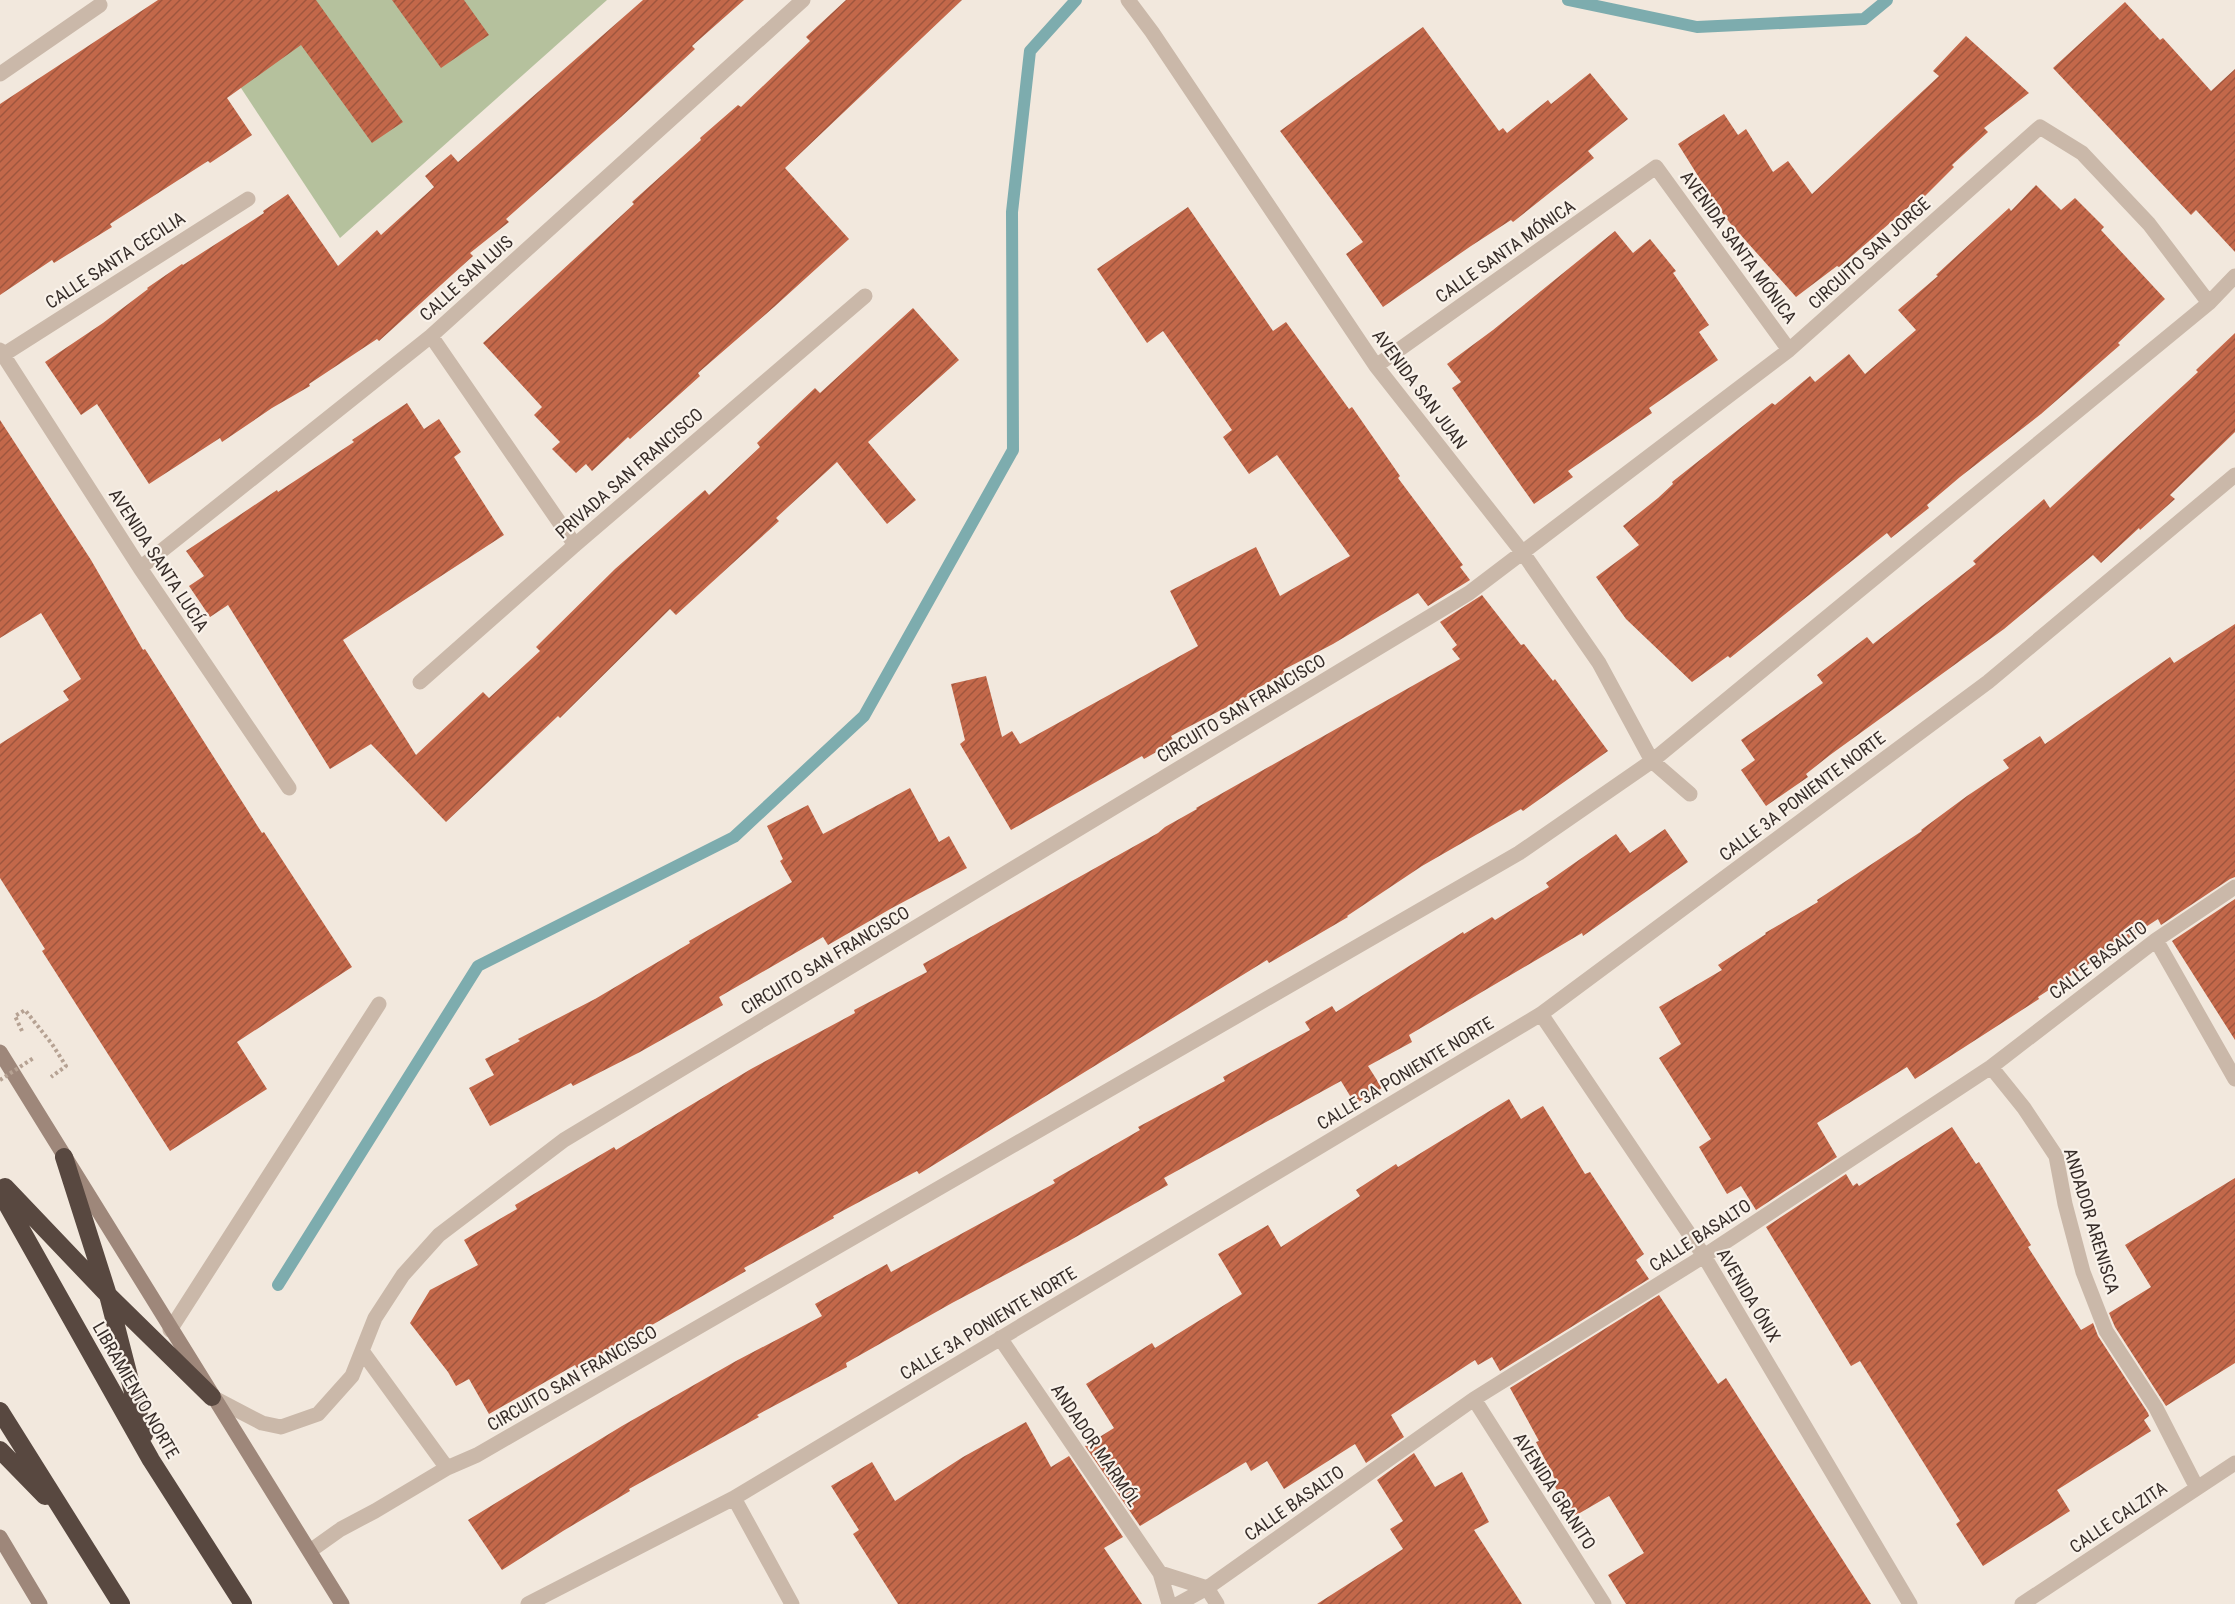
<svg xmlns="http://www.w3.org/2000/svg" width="2235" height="1604" font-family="'Roboto Condensed',sans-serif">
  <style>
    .green { fill: #b5c19d }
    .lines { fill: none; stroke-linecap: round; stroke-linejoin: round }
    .stream { stroke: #7dacae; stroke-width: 12 }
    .building { fill: url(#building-hatch) }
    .path { stroke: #b6a293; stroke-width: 4; stroke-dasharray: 3 3; stroke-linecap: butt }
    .street { stroke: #cab8a9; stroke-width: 15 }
    .secondary { stroke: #9e877a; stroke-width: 15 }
    .highway { stroke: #584840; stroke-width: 18 }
    .path-bridge { stroke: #b6a293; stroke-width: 4; stroke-dasharray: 3 3; stroke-linecap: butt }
    .labels { text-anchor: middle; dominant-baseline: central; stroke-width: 4.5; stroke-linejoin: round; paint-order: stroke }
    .street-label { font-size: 18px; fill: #372d29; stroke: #f9f2ea }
  </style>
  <defs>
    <pattern id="building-hatch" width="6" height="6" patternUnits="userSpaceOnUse" patternTransform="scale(1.5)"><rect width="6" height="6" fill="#c3684a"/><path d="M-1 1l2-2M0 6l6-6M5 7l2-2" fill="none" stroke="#9f563e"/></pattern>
  </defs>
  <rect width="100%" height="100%" fill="#f2e8dd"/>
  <path class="green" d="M 183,0 L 607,0 L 340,238 Z"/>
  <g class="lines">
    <path class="stream" d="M 1568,0 L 1697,27 L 1864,19 L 1887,0
      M 278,1285 L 478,966 L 734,837 L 864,716 L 1013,450 L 1012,212 L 1030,51 L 1076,0"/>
  </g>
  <path class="building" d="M 158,0 L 316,0 L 403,122 L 372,143 L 301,45 L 227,98 L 252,135 L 210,163 L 208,161 L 110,224 L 112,227 L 54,263 L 52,260 L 0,295 L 0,104 Z
    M 392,0 L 464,0 L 489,35 L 441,68 Z
    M 643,0 L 744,0 L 692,46 L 695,49 L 621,117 L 506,219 L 509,222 L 470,253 L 473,256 L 379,341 L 377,339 L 309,384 L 310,386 L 272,408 L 222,442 L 220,438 L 149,484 L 97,404 L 81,415 L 45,362 L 103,323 L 148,289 L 147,288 L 182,264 L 183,265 L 264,213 L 263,211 L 288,194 L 338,266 L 377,230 L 381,235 L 434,187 L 425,176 L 451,154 L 458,162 Z
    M 846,0 L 962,0 L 785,168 L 849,239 L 774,307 L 698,373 L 700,376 L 630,439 L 628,437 L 592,471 L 586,464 L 576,473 L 552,449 L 560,442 L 534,415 L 542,407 L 483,343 L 634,204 L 632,202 L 701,140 L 700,138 L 738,105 L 741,107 L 810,41 L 806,37 Z
    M 2125,2 L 2160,40 L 2163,38 L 2211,91 L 2235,69 L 2235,252 L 2196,210 L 2191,215 L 2053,68 Z
    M 1423,27 L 1499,131 L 1503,128 L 1507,133 L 1548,100 L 1551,104 L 1590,73 L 1628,119 L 1588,151 L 1594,158 L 1552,191 L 1513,222 L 1511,220 L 1471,246 L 1383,307 L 1346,254 L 1363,242 L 1280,131 Z
    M 1966,36 L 2029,93 L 1984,128 L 1988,132 L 1952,165 L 1954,167 L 1921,200 L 1919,198 L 1839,267 L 1837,266 L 1796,297 L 1730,223 L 1715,203 L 1678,144 L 1724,114 L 1738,135 L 1746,129 L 1773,172 L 1788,161 L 1812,194 L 1939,76 L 1933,71 Z
    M 2036,185 L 2061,210 L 2075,198 L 2104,227 L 2101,230 L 2165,299 L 2118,343 L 2120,345 L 2041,414 L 1960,477 L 1927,505 L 1929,508 L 1891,538 L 1887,533 L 1730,658 L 1728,656 L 1692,682 L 1626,619 L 1596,577 L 1639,545 L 1623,526 L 1658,498 L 1673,484 L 1672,482 L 1772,403 L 1775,405 L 1810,376 L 1815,382 L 1849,354 L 1865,374 L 1916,330 L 1898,310 L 1938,276 L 1936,275 L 2009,208 L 2011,211 Z
    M 1188,207 L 1273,331 L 1286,322 L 1349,409 L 1352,407 L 1400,476 L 1398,478 L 1463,565 L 1460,567 L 1470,580 L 1428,606 L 1418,593 L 1333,644 L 1283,670 L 1285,673 L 1247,694 L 1248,696 L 1171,736 L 1174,742 L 1144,759 L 1142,756 L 1011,830 L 960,744 L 965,740 L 951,684 L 986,676 L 1002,737 L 1012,731 L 1020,744 L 1198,646 L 1170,591 L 1256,547 L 1280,596 L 1350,556 L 1277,455 L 1249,474 L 1223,437 L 1232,430 L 1163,331 L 1147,343 L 1097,269 Z
    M 1615,231 L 1633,253 L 1650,239 L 1676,271 L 1673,273 L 1709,325 L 1699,332 L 1718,360 L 1649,408 L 1652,413 L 1568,471 L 1573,477 L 1534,504 L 1452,388 L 1461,382 L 1447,364 L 1493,330 Z
    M 913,308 L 959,360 L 868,442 L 916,500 L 887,524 L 837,462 L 776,518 L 779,521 L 676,615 L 670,609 L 560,718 L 558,716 L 446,822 L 371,744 L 330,769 L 228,605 L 210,617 L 189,586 L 204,576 L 186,551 L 277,490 L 278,492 L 354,442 L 352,440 L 407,403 L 424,429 L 439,419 L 461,452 L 454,457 L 504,535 L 343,640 L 416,755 L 483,692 L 489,698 L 540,651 L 536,647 L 615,569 L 705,490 L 709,495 L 760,447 L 757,443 L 815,388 L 820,393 Z
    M 2235,333 L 2235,432 L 2170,495 L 2175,499 L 2140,530 L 2139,528 L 2101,563 L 2093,555 L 2004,629 L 1830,755 L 1806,774 L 1808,777 L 1766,806 L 1741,770 L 1755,760 L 1741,740 L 1823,683 L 1817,675 L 1867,637 L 1873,644 L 1976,564 L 1973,561 L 2044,499 L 2050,508 L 2198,372 L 2196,370 Z
    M 0,420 L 91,560 L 143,650 L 145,649 L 262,833 L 264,832 L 352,967 L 237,1042 L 267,1089 L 170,1151 L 42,951 L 45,949 L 0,878 L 0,744 L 69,700 L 63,691 L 81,679 L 41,613 L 0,638 Z
    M 1482,595 L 1521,645 L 1524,644 L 1553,681 L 1555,679 L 1608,751 L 1523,811 L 1521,809 L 1422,866 L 1347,916 L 1348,917 L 1269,963 L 1267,960 L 919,1174 L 917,1171 L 833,1216 L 834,1218 L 744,1268 L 746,1271 L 577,1368 L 575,1365 L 489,1414 L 469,1379 L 456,1386 L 448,1372 L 410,1323 L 430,1290 L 478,1265 L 464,1240 L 517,1209 L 515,1205 L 614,1147 L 616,1150 L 751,1069 L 855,1013 L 854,1010 L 927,972 L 923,964 L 1158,833 L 1165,827 L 1197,809 L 1196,808 L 1460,659 L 1452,649 L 1457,645 L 1440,622 Z
    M 2235,624 L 2235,877 L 2230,879 L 2161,925 L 2158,919 L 2038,997 L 2039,999 L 1915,1079 L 1907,1067 L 1817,1123 L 1837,1157 L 1756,1210 L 1741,1186 L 1727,1194 L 1699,1147 L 1711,1139 L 1659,1058 L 1681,1044 L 1659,1007 L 1722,970 L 1718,965 L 1766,934 L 1765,933 L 1818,902 L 1817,900 L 1922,831 L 1921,830 L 1967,796 L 2009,768 L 2003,760 L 2040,736 L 2045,744 L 2170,657 L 2174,663 Z
    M 910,788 L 939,842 L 949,836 L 967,868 L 892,908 L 828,945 L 823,937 L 719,997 L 723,1005 L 640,1052 L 573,1086 L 571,1083 L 490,1126 L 469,1088 L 494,1075 L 485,1059 L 520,1041 L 518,1039 L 595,999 L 690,943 L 689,941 L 792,882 L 780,861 L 783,859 L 767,826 L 808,805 L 823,834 Z
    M 1665,829 L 1688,862 L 1583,936 L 1582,933 L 1409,1035 L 1412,1042 L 1368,1066 L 1382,1088 L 1355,1104 L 1341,1081 L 1164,1178 L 1168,1185 L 1067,1242 L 952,1303 L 846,1363 L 847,1367 L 757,1415 L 759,1417 L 629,1489 L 630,1491 L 563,1531 L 502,1570 L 468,1520 L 622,1426 L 736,1361 L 822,1316 L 815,1304 L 887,1264 L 891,1272 L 1055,1183 L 1053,1180 L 1140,1130 L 1138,1127 L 1225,1081 L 1223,1077 L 1310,1030 L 1305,1022 L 1332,1006 L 1336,1012 L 1463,932 L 1464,934 L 1492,917 L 1495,920 L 1549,887 L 1546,883 L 1616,834 L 1630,853 Z
    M 2235,899 L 2235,1040 L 2172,941 Z
    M 1509,1099 L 1521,1119 L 1543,1106 L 1585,1174 L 1590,1172 L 1644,1254 L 1636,1260 L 1649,1279 L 1500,1371 L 1492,1357 L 1478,1365 L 1475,1360 L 1391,1415 L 1404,1437 L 1366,1463 L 1355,1444 L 1284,1489 L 1267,1461 L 1251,1471 L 1246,1462 L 1140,1526 L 1085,1446 L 1114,1428 L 1086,1384 L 1152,1343 L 1155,1348 L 1242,1294 L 1218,1254 L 1268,1225 L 1281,1247 L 1360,1196 L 1356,1190 L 1396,1164 L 1398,1167 Z
    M 1952,1127 L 1976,1164 L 1979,1162 L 2031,1245 L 2028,1247 L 2081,1330 L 2093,1323 L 2098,1336 L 2148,1413 L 2149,1416 L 2144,1420 L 2151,1431 L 2057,1490 L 2070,1511 L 1983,1566 L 1956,1524 L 1960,1521 L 1860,1361 L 1851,1366 L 1766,1227 L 1846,1174 L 1853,1186 L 1857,1183 L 1859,1186 Z
    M 2235,1178 L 2235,1363 L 2166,1406 L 2115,1327 L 2109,1313 L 2151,1287 L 2125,1245 Z
    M 1659,1295 L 1718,1384 L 1726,1378 L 1871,1604 L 1626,1604 L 1608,1575 L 1644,1553 L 1609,1496 L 1573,1517 L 1554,1485 L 1557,1483 L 1536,1442 L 1539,1441 L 1510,1388 Z
    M 1026,1422 L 1051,1467 L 1069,1456 L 1123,1537 L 1104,1548 L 1142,1604 L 898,1604 L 853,1534 L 859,1530 L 831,1486 L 872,1462 L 895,1501 L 963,1457 Z
    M 1414,1453 L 1435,1487 L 1462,1472 L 1489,1522 L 1474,1530 L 1522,1604 L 1317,1604 L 1403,1549 L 1390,1529 L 1403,1521 L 1377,1480 Z"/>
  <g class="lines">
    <path class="path" d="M 22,1031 L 15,1016 L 25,1010 L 52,1044 L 66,1066 L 51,1077"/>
    <path class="street" d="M 1128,0 L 1152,32 L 1376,366 L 1523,553 L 1599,663 L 1652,761 L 1690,794
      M 0,74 L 100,5
      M 431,336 L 575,545
      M 0,350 L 140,568 L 289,788
      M 3,355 L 248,199
      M 1376,366 L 1656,167 L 1789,350
      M 140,568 L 431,336 L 803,0
      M 420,682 L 575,545 L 865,296
      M 2156,940 L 2235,1079
      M 1541,1014 L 1704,1256 L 1910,1604
      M 1991,1067 L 2024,1108 L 2056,1156 L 2065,1204 L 2083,1272 L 2106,1331 L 2156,1408 L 2197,1488
      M 170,1330 L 379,1004
      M 1000,1338 L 1160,1573 L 1169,1604
      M 362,1351 L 447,1468
      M 212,1397 L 262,1423 L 281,1427 L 318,1414 L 352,1376 L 375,1318 L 403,1275 L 439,1235 L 564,1140 L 1469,593 L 1789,350 L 2040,127 L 2082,153 L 2149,224 L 2209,303
      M 1474,1399 L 1604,1604
      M 734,1498 L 792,1604
      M 310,1551 L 341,1529 L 375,1511 L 447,1468 L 477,1455 L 1519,853 L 1652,761 L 2209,303 L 2235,276
      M 1160,1573 L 1207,1588 L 1217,1604
      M 528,1604 L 734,1498 L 1541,1014 L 1988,682 L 2235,475
      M 1178,1604 L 1207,1588 L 1474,1399 L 1704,1256 L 1991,1067 L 2156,940 L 2235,887
      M 2022,1604 L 2235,1463"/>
    <path class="secondary" d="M 0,1052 L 342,1604
      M 0,1537 L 40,1604"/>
    <path class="highway" d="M 64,1157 L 108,1295 L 144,1435
      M 5,1187 L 108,1295 L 212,1397
      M 0,1192 L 151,1460 L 243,1604
      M 0,1411 L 121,1604
      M 0,1450 L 45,1496"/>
    <path class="path-bridge" d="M 0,1080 L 35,1057"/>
  </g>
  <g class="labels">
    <g class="street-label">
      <text transform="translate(1739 247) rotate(54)">AVENIDA SANTA MÓNICA</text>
      <text transform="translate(1505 251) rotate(-35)">CALLE SANTA MÓNICA</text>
      <text transform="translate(1869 253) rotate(-42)">CIRCUITO SAN JORGE</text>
      <text transform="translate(115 260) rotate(-33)">CALLE SANTA CECILIA</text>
      <text transform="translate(466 278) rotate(-42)">CALLE SAN LUIS</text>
      <text transform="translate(1420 389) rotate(53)">AVENIDA SAN JUAN</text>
      <text transform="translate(629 473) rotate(-41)">PRIVADA SAN FRANCISCO</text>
      <text transform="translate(159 560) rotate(57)">AVENIDA SANTA LUCÍA</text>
      <text transform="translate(1241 708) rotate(-31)">CIRCUITO SAN FRANCISCO</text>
      <text transform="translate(1802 796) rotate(-37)">CALLE 3A PONIENTE NORTE</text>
      <text transform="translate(825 960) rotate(-31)">CIRCUITO SAN FRANCISCO</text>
      <text transform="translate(2098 960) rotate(-37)">CALLE BASALTO</text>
      <text transform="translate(1405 1073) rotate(-31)">CALLE 3A PONIENTE NORTE</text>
      <text transform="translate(2092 1221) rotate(73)">ANDADOR ARENISCA</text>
      <text transform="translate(1700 1235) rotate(-33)">CALLE BASALTO</text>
      <text transform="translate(1749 1295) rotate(59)">AVENIDA ÓNIX</text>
      <text transform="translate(988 1323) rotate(-31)">CALLE 3A PONIENTE NORTE</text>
      <text transform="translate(572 1378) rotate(-30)">CIRCUITO SAN FRANCISCO</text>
      <text transform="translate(136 1390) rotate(60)">LIBRAMIENTO NORTE</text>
      <text transform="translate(1096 1445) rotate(56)">ANDADOR MARMÓL</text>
      <text transform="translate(1555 1491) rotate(57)">AVENIDA GRANITO</text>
      <text transform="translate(1294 1503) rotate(-35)">CALLE BASALTO</text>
      <text transform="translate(2118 1517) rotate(-34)">CALLE CALZITA</text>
    </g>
  </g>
</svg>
